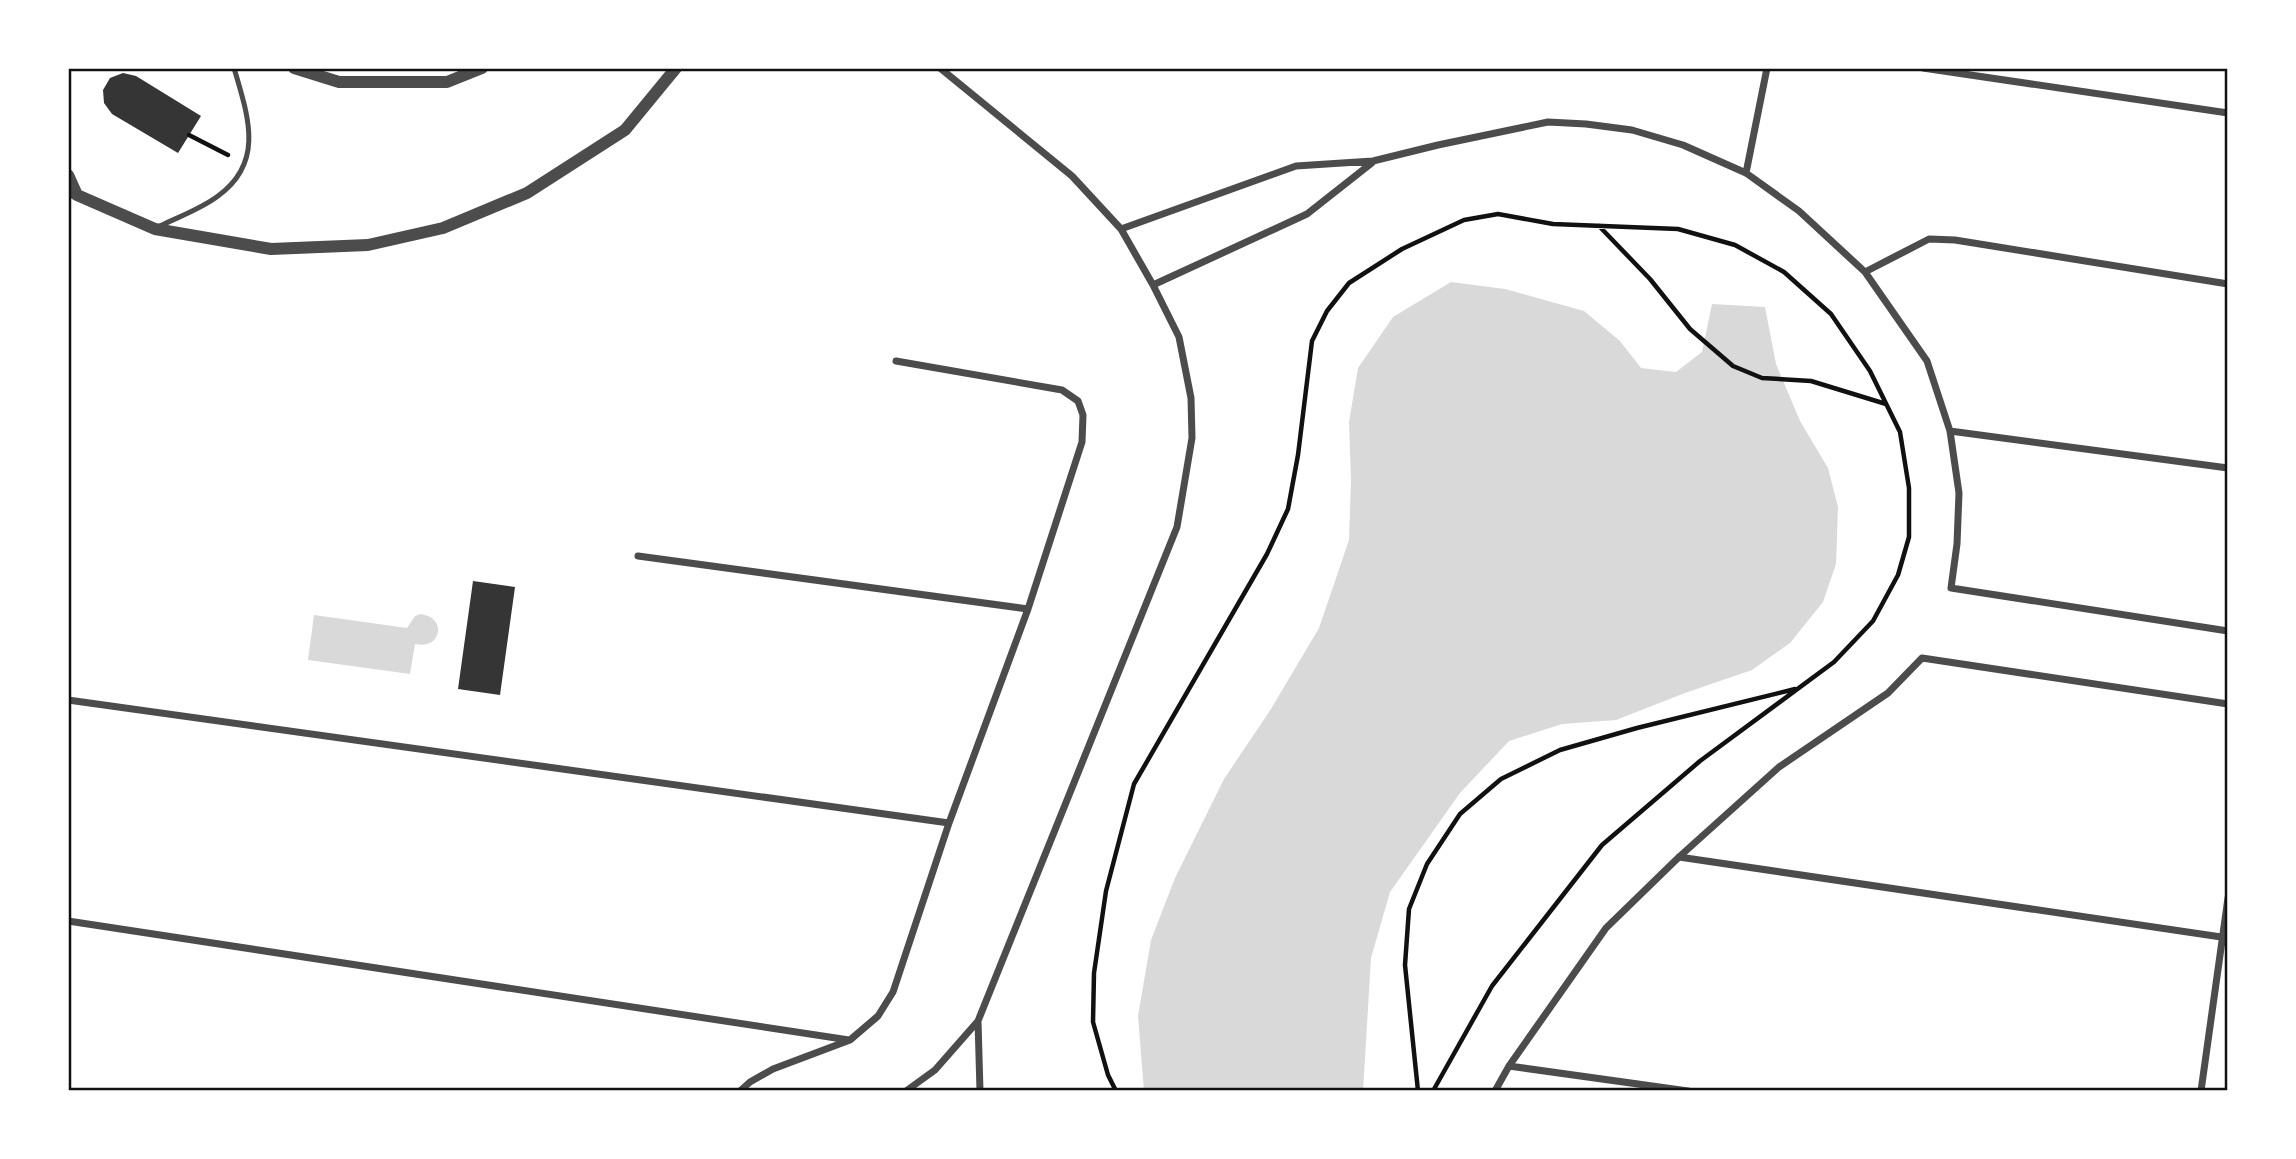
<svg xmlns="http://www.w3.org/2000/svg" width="2296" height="1159" font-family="'DM Sans',sans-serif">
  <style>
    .water { fill: #d9d9d9 }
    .building { fill: #353535 }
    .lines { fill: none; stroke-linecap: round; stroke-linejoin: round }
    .path { stroke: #111; stroke-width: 4.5 }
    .service { stroke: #4c4c4c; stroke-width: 5 }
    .minor { stroke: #4c4c4c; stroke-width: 7 }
    .tertiary { stroke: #4c4c4c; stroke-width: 12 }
    .neatline { fill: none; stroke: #111; stroke-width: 2.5 }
  </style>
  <rect width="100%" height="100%" fill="#fff"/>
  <path class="water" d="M 1451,282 L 1505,289 L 1584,311 L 1620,341 L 1641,368 L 1676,372 L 1702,352 L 1712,304 L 1765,307 L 1776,364 L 1800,421 L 1828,468 L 1838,507 L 1836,564 L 1823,602 L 1790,643 L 1752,670 L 1685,693 L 1616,720 L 1562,724 L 1509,741 L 1460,793 L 1390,892 L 1371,958 L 1363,1091 L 1144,1091 L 1138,1016 L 1151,940 L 1175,878 L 1224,779 L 1271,709 L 1319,628 L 1349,540 L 1351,481 L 1349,422 L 1358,368 L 1393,317 Z
    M 421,614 C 448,618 441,650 415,644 L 410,674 L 308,660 L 314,615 L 407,628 L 415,616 Z"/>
  <path class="building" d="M 123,73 L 136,76 L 201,116 L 178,153 L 112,114 L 104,103 L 103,90 L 110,78 Z
    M 473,581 L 515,587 L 500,695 L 458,689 Z"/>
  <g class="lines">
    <path class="path" d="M 189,135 L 228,155
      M 1599,226 L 1650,279 L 1690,329 L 1733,366 L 1762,378 L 1811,381 L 1886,404
      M 1116,1091 L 1108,1075 L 1093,1022 L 1094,973 L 1106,891 L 1134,784 L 1267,554 L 1288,509 L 1298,455 L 1312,341 L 1327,311 L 1349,283 L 1402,249 L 1464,220 L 1498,214 L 1553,224 L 1678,229 L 1735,245 L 1784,272 L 1831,314 L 1870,371 L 1900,432 L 1909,488 L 1909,537 L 1898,575 L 1873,621 L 1834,662 L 1700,761 L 1602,845 L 1492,986 L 1433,1091
      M 1418,1091 L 1405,965 L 1409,909 L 1427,864 L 1460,814 L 1501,779 L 1560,750 L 1637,728 L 1795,689"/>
    <path class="service" d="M 160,226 C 178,217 201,209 218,196 C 265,162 248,116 234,68"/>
    <path class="minor" d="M 940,68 L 1072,176 L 1121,229 L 1153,285 L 1179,337 L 1191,398 L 1192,438 L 1177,527 L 978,1021
      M 1923,68 L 2228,113
      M 1746,173 L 1767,68
      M 1121,229 L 1296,166 L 1373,161 L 1438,145 L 1548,122 L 1586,124 L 1632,130 L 1683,145 L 1746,173 L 1799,211 L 1865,272 L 1927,361 L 1950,431 L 1959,493 L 1957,544 L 1951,588 L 2228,631
      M 1865,272 L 1929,239 L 1955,240 L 2228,284
      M 1153,285 L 1307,214 L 1373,162
      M 1950,431 L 2228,468
      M 638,556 L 1028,609
      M 68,700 L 949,823
      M 1679,857 L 2228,938
      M 68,921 L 849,1040
      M 1509,1066 L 1688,1091
      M 740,1091 L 750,1082 L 773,1069 L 850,1040 L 878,1016 L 893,992 L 949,823 L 1028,609 L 1082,442 L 1083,415 L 1078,401 L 1062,390 L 896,361
      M 906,1091 L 935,1070 L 978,1021 L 980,1091
      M 1495,1091 L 1509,1066 L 1606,928 L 1679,857 L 1779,767 L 1888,693 L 1922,658 L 2228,704
      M 2201,1091 L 2228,898"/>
    <path class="tertiary" d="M 294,68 L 339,82 L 447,82 L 482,68
      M 68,175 L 77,195
      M 68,189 L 77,195 L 155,229 L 271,249 L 368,245 L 443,228 L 527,193 L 625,130 L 676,68"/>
  </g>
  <rect width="2296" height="1159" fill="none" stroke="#ffffff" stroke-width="140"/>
  <rect x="70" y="70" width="2156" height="1019" class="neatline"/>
</svg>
